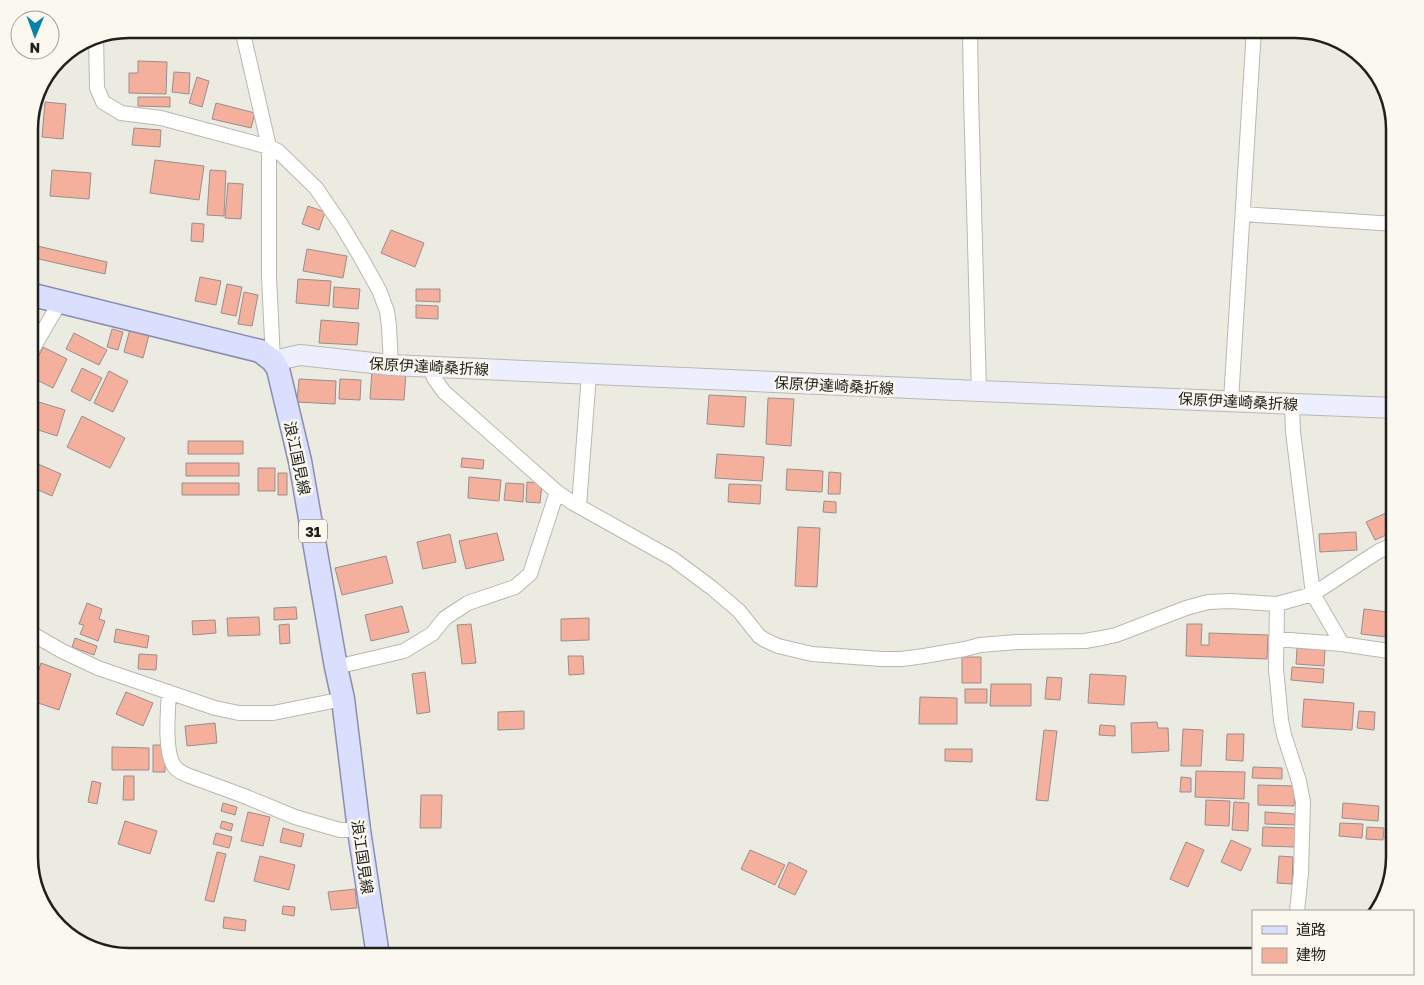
<svg xmlns="http://www.w3.org/2000/svg" width="1424" height="985" font-family="'Golos Text','Noto Sans JP',sans-serif">
  <style>
    .building { fill: #f4b09c; stroke: #988e8c }
    .lines { fill: none; stroke-linecap: round; stroke-linejoin: round }
    .minor-casing { stroke: #b9b8af; stroke-width: 16 }
    .secondary-casing { stroke: #b9b8af; stroke-width: 22 }
    .primary-casing { stroke: #8a8eaf; stroke-width: 25 }
    .minor { stroke: #fff; stroke-width: 14 }
    .secondary { stroke: #edefff; stroke-width: 20 }
    .primary { stroke: #dbdffe; stroke-width: 22 }
    .labels { text-anchor: middle; dominant-baseline: central; stroke-width: 5; stroke-linejoin: round; paint-order: stroke }
    .shield { fill: #faf8ef; stroke: #61605b; stroke-width: 1 }
    .shield-label { font-size: 14px; font-weight: bold; fill: #1f1f1b }
    .street-label { font-size: 15px; fill: #1f1f1b; stroke: #faf8ef }
    .rim { fill: none; stroke: #1f1f1b; stroke-width: 2.5 }
  </style>
  <rect width="100%" height="100%" fill="#ecebe2"/>
  <path class="building" d="M 138,61 L 167,62 L 166,94 L 129,93 L 129,73 L 138,73 Z
    M 174,72 L 190,73 L 189,94 L 172,92 Z
    M 197,77 L 209,81 L 202,107 L 189,103 Z
    M 138,97 L 170,97 L 170,107 L 138,106 Z
    M 45,102 L 66,104 L 63,139 L 42,137 Z
    M 216,103 L 255,113 L 251,128 L 212,119 Z
    M 134,128 L 161,130 L 160,147 L 132,145 Z
    M 29,138 L 37,138 L 37,173 L 29,173 Z
    M 155,160 L 204,166 L 199,200 L 150,193 Z
    M 52,170 L 91,173 L 89,199 L 50,196 Z
    M 210,170 L 226,171 L 224,216 L 207,215 Z
    M 228,183 L 243,184 L 241,219 L 225,218 Z
    M 308,206 L 325,212 L 319,230 L 302,224 Z
    M 192,223 L 204,224 L 203,242 L 191,241 Z
    M 391,230 L 424,243 L 415,267 L 381,253 Z
    M 33,245 L 107,262 L 105,274 L 30,257 Z
    M 307,249 L 347,256 L 343,278 L 303,271 Z
    M 200,277 L 221,281 L 216,305 L 195,301 Z
    M 298,279 L 331,281 L 329,306 L 296,303 Z
    M 227,284 L 242,287 L 236,316 L 221,313 Z
    M 334,287 L 360,289 L 358,309 L 333,307 Z
    M 416,289 L 440,289 L 440,302 L 416,301 Z
    M 244,292 L 258,295 L 252,326 L 238,324 Z
    M 416,305 L 438,306 L 438,319 L 416,318 Z
    M 321,320 L 359,323 L 357,345 L 319,343 Z
    M 112,329 L 123,332 L 118,350 L 107,347 Z
    M 130,329 L 149,335 L 143,358 L 124,352 Z
    M 74,333 L 107,350 L 99,365 L 66,349 Z
    M 43,347 L 67,359 L 53,388 L 29,376 Z
    M 82,368 L 102,378 L 90,401 L 71,391 Z
    M 109,371 L 128,381 L 113,412 L 94,403 Z
    M 372,371 L 406,373 L 404,400 L 370,399 Z
    M 1392,372 L 1395,372 L 1395,394 L 1392,394 Z
    M 299,379 L 336,381 L 335,404 L 297,402 Z
    M 340,379 L 361,380 L 360,400 L 339,399 Z
    M 709,395 L 746,397 L 744,427 L 707,424 Z
    M 768,398 L 794,399 L 791,446 L 766,444 Z
    M 29,399 L 65,410 L 57,436 L 29,427 Z
    M 82,416 L 125,438 L 110,468 L 67,447 Z
    M 188,441 L 243,441 L 243,454 L 188,454 Z
    M 717,454 L 764,457 L 762,481 L 715,478 Z
    M 462,458 L 484,460 L 483,469 L 461,467 Z
    M 29,460 L 61,474 L 52,496 L 29,486 Z
    M 186,463 L 239,463 L 239,476 L 186,476 Z
    M 258,468 L 275,468 L 275,491 L 258,491 Z
    M 787,469 L 823,471 L 822,492 L 786,490 Z
    M 829,472 L 841,473 L 840,494 L 828,494 Z
    M 278,473 L 287,473 L 287,495 L 278,495 Z
    M 469,477 L 501,480 L 499,501 L 468,498 Z
    M 527,482 L 542,483 L 540,503 L 526,502 Z
    M 182,483 L 239,483 L 239,495 L 182,495 Z
    M 506,483 L 524,484 L 523,502 L 504,500 Z
    M 729,484 L 761,485 L 760,504 L 728,502 Z
    M 824,501 L 836,502 L 836,513 L 823,512 Z
    M 1388,512 L 1395,527 L 1395,531 L 1375,540 L 1366,522 Z
    M 798,527 L 820,528 L 817,587 L 795,586 Z
    M 1356,532 L 1357,550 L 1320,552 L 1319,534 Z
    M 497,533 L 504,560 L 466,569 L 459,541 Z
    M 450,534 L 456,562 L 423,569 L 417,542 Z
    M 386,556 L 393,583 L 342,595 L 335,568 Z
    M 87,603 L 102,609 L 99,619 L 105,621 L 98,641 L 80,634 L 84,625 L 79,624 Z
    M 402,606 L 409,632 L 371,641 L 365,615 Z
    M 296,607 L 297,619 L 274,620 L 274,608 Z
    M 1364,609 L 1395,613 L 1395,638 L 1361,634 Z
    M 259,617 L 260,635 L 228,636 L 227,618 Z
    M 589,618 L 589,640 L 561,641 L 561,619 Z
    M 215,620 L 216,633 L 193,635 L 192,621 Z
    M 289,624 L 290,643 L 280,644 L 279,625 Z
    M 471,624 L 476,663 L 462,664 L 457,625 Z
    M 1187,624 L 1202,624 L 1201,645 L 1209,645 L 1209,633 L 1268,635 L 1267,659 L 1186,656 Z
    M 116,629 L 149,636 L 147,648 L 114,642 Z
    M 75,638 L 97,646 L 94,655 L 72,647 Z
    M 1297,648 L 1325,650 L 1324,666 L 1296,664 Z
    M 139,654 L 157,655 L 156,670 L 138,669 Z
    M 568,656 L 583,656 L 584,674 L 569,675 Z
    M 962,657 L 981,657 L 981,683 L 962,683 Z
    M 41,663 L 71,674 L 59,710 L 29,700 Z
    M 29,665 L 34,667 L 29,682 Z
    M 1292,667 L 1324,669 L 1323,683 L 1291,680 Z
    M 425,672 L 430,712 L 417,714 L 412,674 Z
    M 1090,674 L 1126,676 L 1124,705 L 1088,703 Z
    M 1047,677 L 1062,678 L 1060,700 L 1045,699 Z
    M 991,684 L 1031,684 L 1031,706 L 990,706 Z
    M 965,689 L 987,689 L 987,703 L 965,703 Z
    M 126,692 L 153,703 L 143,726 L 116,714 Z
    M 920,697 L 957,698 L 957,724 L 919,724 Z
    M 1304,699 L 1354,703 L 1352,730 L 1302,727 Z
    M 524,711 L 524,729 L 498,730 L 498,712 Z
    M 1359,711 L 1375,712 L 1374,730 L 1357,728 Z
    M 1157,722 L 1158,728 L 1168,728 L 1169,751 L 1132,753 L 1131,723 Z
    M 215,723 L 217,743 L 187,746 L 185,726 Z
    M 1100,725 L 1115,726 L 1115,736 L 1099,735 Z
    M 1183,729 L 1203,730 L 1201,766 L 1181,766 Z
    M 1044,730 L 1057,731 L 1048,801 L 1036,800 Z
    M 1227,734 L 1244,734 L 1243,761 L 1226,760 Z
    M 153,745 L 165,745 L 165,772 L 153,772 Z
    M 112,747 L 149,748 L 149,770 L 112,770 Z
    M 945,749 L 972,749 L 972,762 L 945,761 Z
    M 1253,767 L 1282,768 L 1282,779 L 1252,778 Z
    M 1196,771 L 1245,772 L 1244,799 L 1195,797 Z
    M 124,776 L 134,776 L 134,800 L 123,800 Z
    M 1181,777 L 1191,778 L 1191,792 L 1180,792 Z
    M 92,781 L 101,783 L 97,804 L 88,802 Z
    M 1258,785 L 1295,786 L 1294,806 L 1258,805 Z
    M 421,795 L 442,795 L 441,828 L 420,828 Z
    M 1206,800 L 1230,801 L 1229,826 L 1205,825 Z
    M 1234,802 L 1249,803 L 1248,831 L 1232,830 Z
    M 223,803 L 237,807 L 235,815 L 221,811 Z
    M 1343,803 L 1379,806 L 1378,821 L 1342,818 Z
    M 248,812 L 270,817 L 263,846 L 241,841 Z
    M 1265,812 L 1295,814 L 1295,825 L 1265,824 Z
    M 1386,819 L 1395,819 L 1395,839 L 1385,839 Z
    M 125,821 L 157,831 L 150,854 L 118,844 Z
    M 222,821 L 233,824 L 231,831 L 220,828 Z
    M 1340,823 L 1363,824 L 1362,838 L 1339,836 Z
    M 1263,827 L 1296,828 L 1295,847 L 1262,846 Z
    M 1367,827 L 1384,828 L 1383,840 L 1366,839 Z
    M 283,828 L 304,834 L 301,847 L 280,842 Z
    M 216,833 L 232,837 L 229,848 L 213,844 Z
    M 1231,840 L 1251,849 L 1241,871 L 1221,862 Z
    M 1186,842 L 1204,850 L 1188,887 L 1170,879 Z
    M 750,850 L 785,865 L 775,885 L 741,869 Z
    M 217,852 L 226,854 L 214,902 L 205,900 Z
    M 260,856 L 295,865 L 289,890 L 254,881 Z
    M 1279,856 L 1293,857 L 1292,884 L 1277,883 Z
    M 789,862 L 807,871 L 795,895 L 778,887 Z
    M 355,889 L 357,908 L 331,910 L 328,892 Z
    M 283,906 L 295,907 L 294,916 L 282,914 Z
    M 224,917 L 246,920 L 245,931 L 223,928 Z"/>
  <g class="lines">
    <g class="minor-casing">
      <path id="minor" d="M 242,29 L 269,147 L 269,276 L 273,361
        M 970,29 L 971,95 L 979,391
        M 96,35 L 97,88 L 103,102 L 121,113 L 161,118 L 269,147 L 278,151 L 316,188 L 342,226 L 360,256 L 379,290 L 387,311 L 389,326 L 391,365
        M 1243,214 L 1395,224
        M 29,355 L 60,302
        M 431,366 L 434,378 L 444,392 L 557,492 L 573,503 L 673,559 L 712,588 L 739,611 L 759,636 L 765,640 L 778,646 L 812,654 L 882,659 L 902,659 L 924,656 L 965,649 L 980,645 L 1017,642 L 1085,641 L 1102,638 L 1116,635 L 1186,608 L 1208,602 L 1231,601 L 1277,604 L 1313,594 L 1379,551 L 1395,544
        M 1231,401 L 1254,29
        M 1292,404 L 1293,432 L 1313,594 L 1342,644 L 1395,652
        M 579,506 L 589,374
        M 1277,604 L 1276,669 L 1281,720 L 1284,735 L 1299,781 L 1303,802 L 1301,873 L 1297,911
        M 29,632 L 62,651 L 98,668 L 215,708 L 239,713 L 273,713 L 343,699
        M 1276,639 L 1342,644
        M 336,667 L 404,651 L 432,634 L 445,618 L 468,603 L 515,587 L 530,574 L 557,492
        M 169,692 C 168,711 164,751 174,766 C 177,770 182,773 187,775 L 244,796 L 295,817 L 340,830 L 359,830"/>
    </g>
    <g class="secondary-casing">
      <path id="secondary" d="M 273,361 L 300,355 L 391,365 L 979,391 L 1395,408"/>
    </g>
    <g class="primary-casing">
      <path id="primary" d="M 29,294 L 260,351 L 273,361 L 278,369 L 300,461 L 336,667 L 343,699 L 359,830 L 378,956"/>
    </g>
    <use href="#minor" class="minor"/>
    <use href="#secondary" class="secondary"/>
    <use href="#primary" class="primary"/>
  </g>
  <g class="labels">
    <rect class="shield" x="299" y="519.5" width="28" height="23" rx="4"/>
    <g class="shield-label">
      <text x="313" y="531">31</text>
    </g>
    <g class="street-label">
      <text transform="translate(429 366) rotate(3)">保原伊達崎桑折線</text>
      <text transform="translate(834 385) rotate(3)">保原伊達崎桑折線</text>
      <text transform="translate(1238 401) rotate(3)">保原伊達崎桑折線</text>
      <text transform="translate(298 458) rotate(78)">浪江国見線</text>
      <text transform="translate(363 857) rotate(82)">浪江国見線</text>
    </g>
  </g>
  <path d="M0 0H1424V985H0ZM129 38H1295A91 91 0 0 1 1386 129V857A91 91 0 0 1 1295 948H129A91 91 0 0 1 38 857V129A91 91 0 0 1 129 38Z" fill="#faf8ef" fill-rule="evenodd"/>
  <path class="rim" d="M129 38H1295A91 91 0 0 1 1386 129V857A91 91 0 0 1 1295 948H129A91 91 0 0 1 38 857V129A91 91 0 0 1 129 38Z"/>
  <rect x="1252" y="910" width="162" height="65" fill="#faf8ef" stroke="#a2a19a"/>
  <rect x="1262" y="926" width="25" height="8" fill="#dbdffe" stroke="#a2a19a"/>
  <text x="1296" y="935" font-size="15" fill="#1f1f1b">道路</text>
  <rect x="1262" y="948" width="25" height="15" fill="#f4b09c" stroke="#a2a19a"/>
  <text x="1296" y="960" font-size="15" fill="#1f1f1b">建物</text>
  <g transform="translate(35 35) rotate(181)"><circle r="24" fill="#faf8ef" stroke="#a2a19a"/>
  <path d="M0-4L9 19L0 12L-9 19Z" fill="#0882a8"/>
  <text y="-8" font-size="14" font-weight="bold" text-anchor="middle" fill="#1f1f1b">N</text>
  </g>
</svg>
